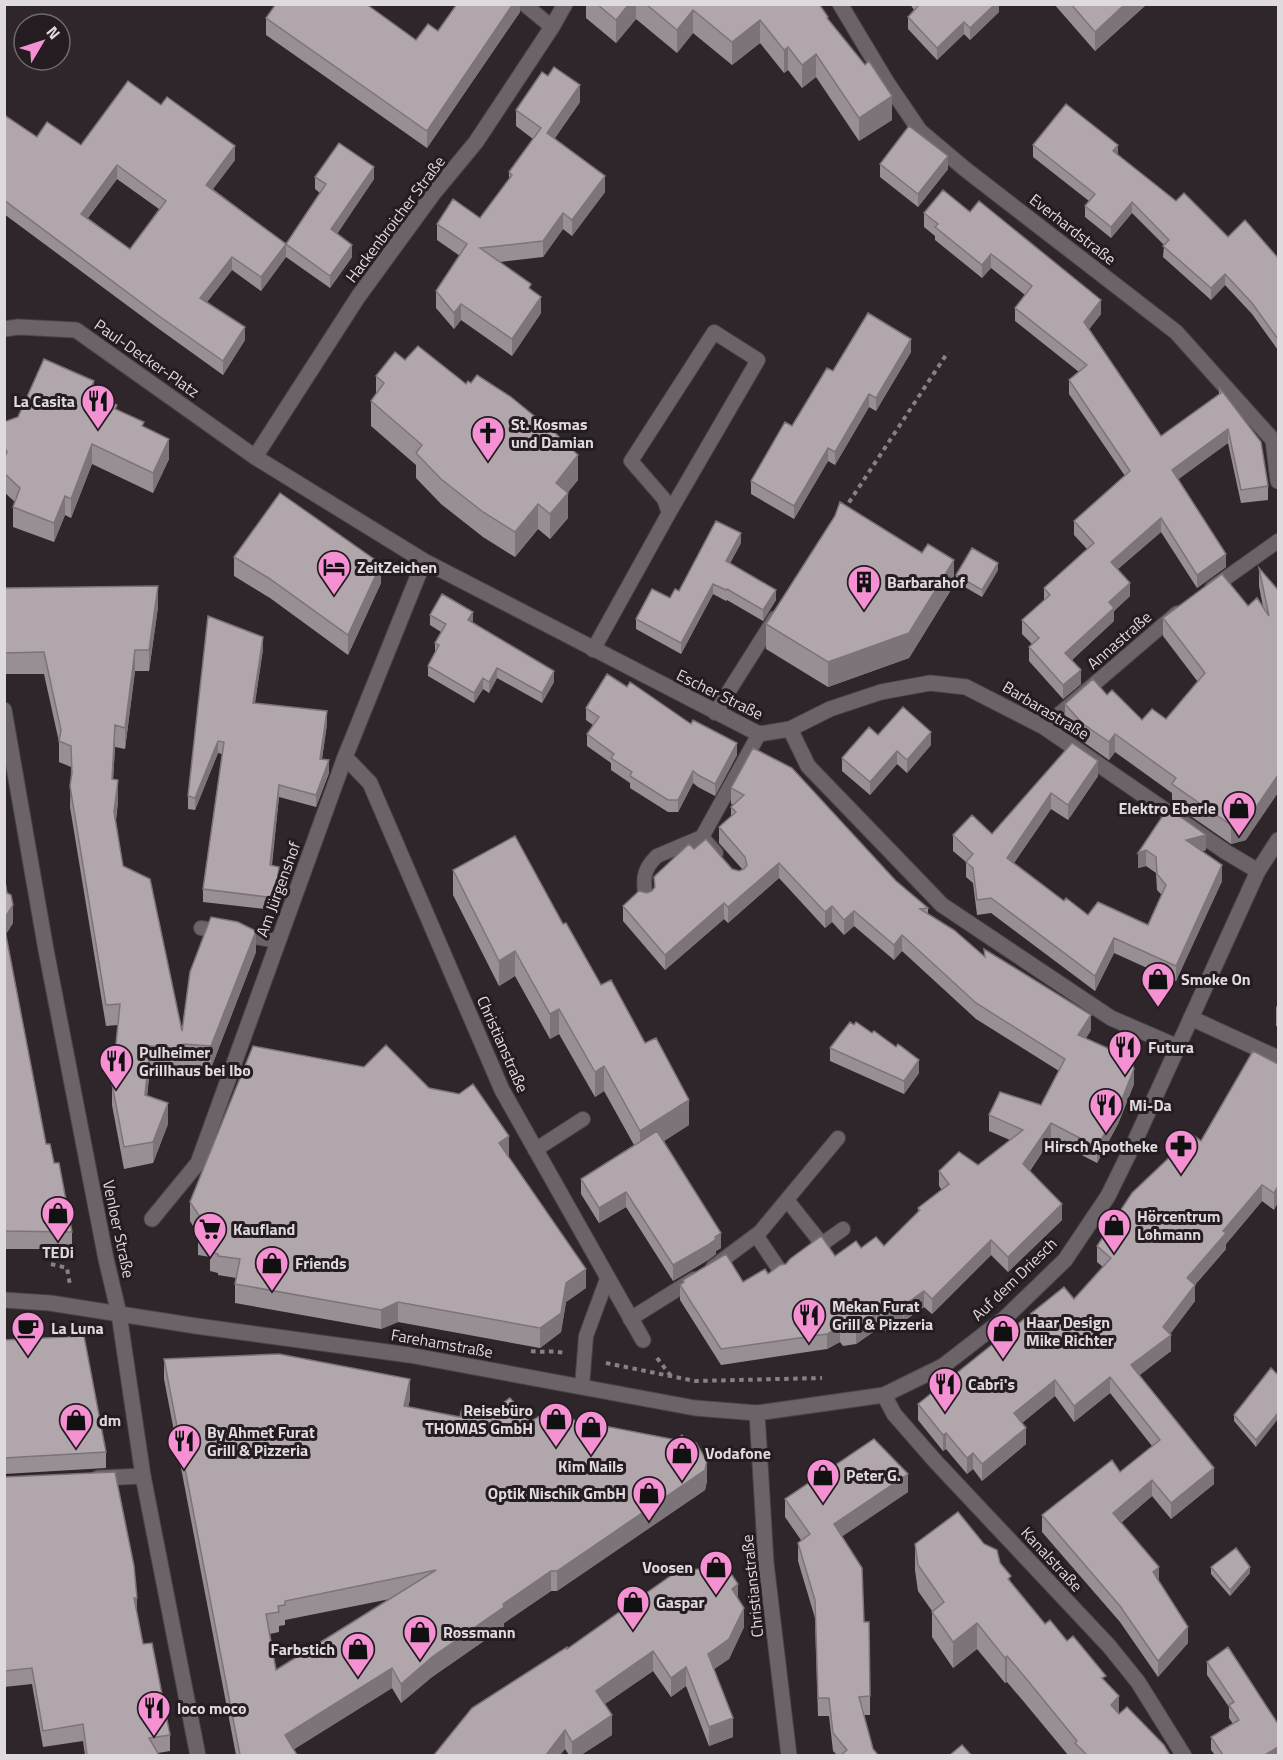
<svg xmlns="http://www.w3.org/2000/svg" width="1283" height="1760" font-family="'Titillium Web',sans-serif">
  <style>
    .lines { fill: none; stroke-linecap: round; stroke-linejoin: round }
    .service-casing { stroke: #4a4448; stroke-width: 16 }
    .pedestrian-casing { stroke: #4a4448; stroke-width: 17 }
    .minor-casing { stroke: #4a4448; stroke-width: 17 }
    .secondary-casing { stroke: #4a4448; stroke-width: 17 }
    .path { stroke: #878185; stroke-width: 4; stroke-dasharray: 4.5 4.5; stroke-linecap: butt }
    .service { stroke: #6c6369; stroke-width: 14 }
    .pedestrian { stroke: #6c6369; stroke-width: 15 }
    .minor { stroke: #6c6369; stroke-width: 15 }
    .secondary { stroke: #6c6369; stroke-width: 15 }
    .wall { fill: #988f94; fill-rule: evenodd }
    .shaded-wall { fill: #7c7478 }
    .building { fill: #b1a6ac; stroke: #7c7478; stroke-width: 1.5; fill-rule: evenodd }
    .labels { text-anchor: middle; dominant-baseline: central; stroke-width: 6; stroke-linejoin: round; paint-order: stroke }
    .street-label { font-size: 16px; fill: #dfdadd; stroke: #241c21 }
    .poi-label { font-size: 16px; font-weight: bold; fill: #dfdadd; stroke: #241c21; text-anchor: start }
  </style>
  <rect width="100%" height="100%" fill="#2e262b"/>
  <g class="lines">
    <g class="service-casing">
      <path id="service" d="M 524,4 L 552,27
        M 1212,588 L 1278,541
        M 593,650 L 669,513 L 664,499 L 631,461 L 714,332 L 758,360 L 669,513
        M 715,713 L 775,618
        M 1044,727 L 1177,613
        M 716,853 L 702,837 L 759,734
        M 646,900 C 643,881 642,870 657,856 L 702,837
        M 201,928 L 278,941
        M 535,1150 L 583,1119
        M 787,1200 L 822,1244 L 843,1229
        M 756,1235 L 781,1272
        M 713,1267 L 760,1232 L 838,1138
        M 630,1319 L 694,1279
        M 582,1387 L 586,1336 L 607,1279"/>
    </g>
    <g class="pedestrian-casing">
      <path id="pedestrian" d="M 98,1478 L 143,1476"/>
    </g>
    <g class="minor-casing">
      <path id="minor" d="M 840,4 L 888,84 L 920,131 L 965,169 L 1176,332 L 1273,440 L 1278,481
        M 4,329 L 18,327 L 76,330 L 255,457 L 424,561 L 759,734 L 790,729 L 830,709 L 881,692 L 930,683 L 966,687 L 1044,727 L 1226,852 L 1258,871
        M 255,457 L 358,297 L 433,194 L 476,142 L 552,27 L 565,4
        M 4,710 L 46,950 L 106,1259 L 119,1314 L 143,1476 L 198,1756
        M 790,729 L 808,766 L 942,905 L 1111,1018 L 1178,1047
        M 345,757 L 370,783 L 502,1090 L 643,1340
        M 1191,1018 L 1278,1058
        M 152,1219 L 198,1163 L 345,757 L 424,561
        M 884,1395 L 894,1414 L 936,1462 L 1109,1646 L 1138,1682 L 1184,1756
        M 757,1413 L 766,1563 L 789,1756"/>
    </g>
    <g class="secondary-casing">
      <path id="secondary" d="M 4,1300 L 50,1303 L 196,1326 L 409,1355 L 695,1408 L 757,1413 L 884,1395 L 943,1366 L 1005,1318 L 1065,1260 L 1108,1196 L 1135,1141 L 1258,871 L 1278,840"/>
    </g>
    <path class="path" d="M 844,510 L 948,352
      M 51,1264 L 67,1268 L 70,1285
      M 531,1351 C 543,1353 552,1350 564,1353
      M 657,1358 L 671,1376
      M 606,1363 L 695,1381 L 822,1378"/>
    <use href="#service" class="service"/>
    <use href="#pedestrian" class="pedestrian"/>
    <use href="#minor" class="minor"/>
    <use href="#secondary" class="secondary"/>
  </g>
  <path class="wall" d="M 520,4 L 520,12 L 427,148 L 266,35 L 266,18 L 416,40 L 438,31 Z
    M 586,4 L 819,4 L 892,120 L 859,141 L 816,77 L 802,88 L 788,70 L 784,73 L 760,43 L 732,65 L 693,33 L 677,53 L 636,19 L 616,43 L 586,18 Z
    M 910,4 L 999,4 L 999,12 L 970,40 L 964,34 L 937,60 L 908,29 L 908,17 L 914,10 Z
    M 1054,4 L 1147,4 L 1095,51 Z
    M 580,102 L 555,138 L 605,192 L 572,236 L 563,229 L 543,257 L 500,262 L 531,290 L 541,313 L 512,356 L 461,320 L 454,329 L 436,308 L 436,291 L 460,256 L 437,240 L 437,224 L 480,218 L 509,180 L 509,172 L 533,139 L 516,126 L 516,110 Z
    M 4,115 L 37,137 L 81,145 L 235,160 L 213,189 L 286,244 L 320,193 L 315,189 L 315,177 L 374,179 L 337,234 L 352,257 L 330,288 L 286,257 L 261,291 L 232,270 L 207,302 L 245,340 L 223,375 L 159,329 L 4,214 ZM 117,179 L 159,209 L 130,249 L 88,218 Z
    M 1033,145 L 1118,155 L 1176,201 L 1228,237 L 1278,258 L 1278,350 L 1252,314 L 1225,285 L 1211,300 L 1163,257 L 1164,245 L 1132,213 L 1111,238 L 1085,217 L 1085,206 L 1089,201 L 1033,157 Z
    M 880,164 L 948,169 L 918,207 L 880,177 Z
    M 970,212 L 1101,314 L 1089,329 L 1161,436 L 1219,394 L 1219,387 L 1268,486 L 1268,500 L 1241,503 L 1228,443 L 1178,479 L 1226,567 L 1197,588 L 1161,532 L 1118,569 L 1130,596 L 1114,611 L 1114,621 L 1072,660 L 1081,684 L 1063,699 L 1029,661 L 1029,647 L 1032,644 L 1022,634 L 1022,620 L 1044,600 L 1044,588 L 1087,549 L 1074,535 L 1074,521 L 1125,476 L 1069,394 L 1069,380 L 1079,372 L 1015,321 L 1015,308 L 1025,295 L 991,268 L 982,278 L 935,240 L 935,236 L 924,227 L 924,213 Z
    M 911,352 L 876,411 L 869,407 L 835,465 L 828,461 L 794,519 L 751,494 L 751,481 L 833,371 Z
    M 405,360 L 578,480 L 567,493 L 568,518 L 550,539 L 538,529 L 515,557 L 483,537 L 441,504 L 416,478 L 416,465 L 371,426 L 371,401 L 376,395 L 376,376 Z
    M 94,394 L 144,427 L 169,459 L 153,493 L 92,464 L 71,518 L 65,515 L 54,542 L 13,527 L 13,507 L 15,502 L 5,493 L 4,422 Z
    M 741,543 L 730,563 L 776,600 L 763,621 L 727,600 L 726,601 L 713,594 L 681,654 L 636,629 L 636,619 L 670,598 Z
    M 234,557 L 381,583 L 348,655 L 270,598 L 234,576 Z
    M 1259,568 L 1278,590 L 1246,840 L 1231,844 L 1179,808 L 1172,802 L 1172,793 L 1115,752 L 1109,760 L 1082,741 L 1065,722 L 1065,704 L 1107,695 L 1142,720 L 1166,719 L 1198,682 L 1163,636 L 1163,618 L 1248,606 L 1263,607 L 1259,586 Z
    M 998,570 L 982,597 L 956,582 L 956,575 Z
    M 954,585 L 909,658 L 828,687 L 766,649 L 766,624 Z
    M 4,588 L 158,607 L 149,671 L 135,671 L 125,749 L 115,747 L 113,779 L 118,802 L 116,821 L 123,866 L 182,1031 L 256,952 L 211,1068 L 186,1065 L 186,1070 L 150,1068 L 147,1096 L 168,1124 L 153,1163 L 124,1169 L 112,1105 L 112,1084 L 118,1025 L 106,1026 L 70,807 L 71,767 L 59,762 L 59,742 L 44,674 L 4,674 Z
    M 430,615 L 472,622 L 554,682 L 542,703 L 497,678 L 489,693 L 483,689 L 474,703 L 428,676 L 428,666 L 435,652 L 435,643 L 441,632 L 430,625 Z
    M 263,649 L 255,703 L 327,724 L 322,759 L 329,773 L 316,807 L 279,797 L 272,865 L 279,880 L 275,910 L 203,902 L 203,889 L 222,754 L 218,753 L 195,810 L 188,809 L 188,796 Z
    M 627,687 L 691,724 L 737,755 L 715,796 L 698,787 L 693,783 L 678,812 L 668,812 L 630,788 L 630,783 L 611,770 L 611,763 L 587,746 L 587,734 L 593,725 L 586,720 L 586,708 Z
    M 878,735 L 931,745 L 907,773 L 897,764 L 870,795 L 842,771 L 842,758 Z
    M 1072,743 L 1098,776 L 1068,820 L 1051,809 L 1014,863 L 1064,901 L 1088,915 L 1148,925 L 1162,895 L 1157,890 L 1156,873 L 1146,866 L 1138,868 L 1138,853 L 1168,808 L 1206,850 L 1202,851 L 1222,881 L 1176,981 L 1114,953 L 1095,991 L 991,913 L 977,915 L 973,883 L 966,877 L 966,862 L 953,851 L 953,835 L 992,834 Z
    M 753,748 L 896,881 L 928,908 L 928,914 L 984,956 L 984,949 L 1091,1030 L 1086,1038 L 1134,1084 L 1118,1124 L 1097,1163 L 1051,1139 L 1030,1171 L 1062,1220 L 1008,1272 L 991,1255 L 932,1314 L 924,1307 L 904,1321 L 903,1318 L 882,1333 L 876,1330 L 856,1344 L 843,1346 L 840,1342 L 827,1349 L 721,1365 L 680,1300 L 680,1285 L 683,1283 L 683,1280 L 743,1282 L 768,1274 L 835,1256 L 861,1248 L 884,1246 L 918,1212 L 918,1208 L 942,1190 L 939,1186 L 939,1171 L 978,1165 L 1010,1140 L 989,1131 L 989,1115 L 1041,1105 L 1059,1071 L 976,1019 L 902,951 L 894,960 L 854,926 L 844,935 L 832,922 L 825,928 L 779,878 L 728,923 L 724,919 L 665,970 L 623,921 L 623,906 L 652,891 L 654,888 L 654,877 L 694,849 L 732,869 L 739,871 L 743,870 L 719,843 L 719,827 L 731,817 L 731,807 L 733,805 L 731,804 L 731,788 Z
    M 4,863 L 6,885 L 13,923 L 6,934 L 46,1144 L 54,1163 L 72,1232 L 72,1249 L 4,1249 Z
    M 453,870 L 563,924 L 689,1125 L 664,1141 L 721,1248 L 716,1251 L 716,1254 L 708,1260 L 673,1281 L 626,1207 L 599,1223 L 581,1194 L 581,1179 L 634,1145 L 604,1091 L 595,1097 L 559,1034 L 550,1039 L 515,976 L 499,986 L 453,895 Z
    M 1278,1002 L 1278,1027 L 1276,1026 L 1276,1008 Z
    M 854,1025 L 872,1033 L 896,1047 L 919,1073 L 904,1094 L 830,1061 L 830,1048 Z
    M 1278,1064 L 1274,1210 L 1262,1201 L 1226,1244 L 1226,1249 L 1195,1285 L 1195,1301 L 1170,1334 L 1171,1351 L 1139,1375 L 1214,1484 L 1171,1519 L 1152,1496 L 1121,1523 L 1159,1581 L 1188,1643 L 1158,1677 L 1120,1622 L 1042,1532 L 1042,1515 L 1120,1472 L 1152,1446 L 1110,1393 L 1074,1422 L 1055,1396 L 1022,1423 L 1026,1444 L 982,1481 L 973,1469 L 967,1474 L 946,1449 L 943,1451 L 918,1420 L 918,1404 L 1074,1299 L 1103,1267 L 1097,1262 L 1097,1246 Z
    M 429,1088 L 509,1155 L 508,1156 L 586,1288 L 566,1302 L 561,1332 L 540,1348 L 398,1322 L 381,1329 L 235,1303 L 235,1284 L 236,1278 L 218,1275 L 218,1273 L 210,1271 L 210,1257 L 198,1255 L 198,1234 L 190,1221 L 190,1202 Z
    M 4,1340 L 106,1452 L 106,1468 L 4,1474 Z
    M 164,1359 L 410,1399 L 408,1407 L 460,1417 L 530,1422 L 707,1481 L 705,1490 L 557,1591 L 551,1591 L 504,1623 L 504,1627 L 432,1677 L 401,1703 L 392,1688 L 294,1749 L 297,1755 L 236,1755 L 164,1379 ZM 390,1599 L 276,1670 L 270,1634 L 279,1632 L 279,1626 L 285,1625 L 285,1620 Z
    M 1278,1375 L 1256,1447 L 1234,1421 L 1234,1415 Z
    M 4,1477 L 137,1612 L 143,1644 L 170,1735 L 170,1751 L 158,1753 L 159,1755 L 85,1755 L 83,1741 L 43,1747 L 32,1684 L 4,1687 Z
    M 908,1492 L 842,1536 L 864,1622 L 870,1696 L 870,1715 L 864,1715 L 873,1749 L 878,1755 L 837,1755 L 833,1751 L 829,1716 L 818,1716 L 815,1618 L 798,1561 L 798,1543 L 801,1540 L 785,1517 L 785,1499 Z
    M 915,1544 L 1000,1563 L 1011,1582 L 1045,1624 L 1067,1641 L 1106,1682 L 1119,1713 L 1170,1755 L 1068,1755 L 1024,1702 L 1007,1682 L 1005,1683 L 977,1649 L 953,1668 L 932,1637 L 932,1611 L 918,1591 L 915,1570 Z
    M 1211,1567 L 1250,1573 L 1230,1596 L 1211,1574 Z
    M 738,1599 L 744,1627 L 729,1659 L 714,1669 L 733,1737 L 709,1746 L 686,1686 L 671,1697 L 653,1671 L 605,1704 L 612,1735 L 581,1755 L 569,1755 L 565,1749 L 560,1755 L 567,1649 Z
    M 1207,1662 L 1278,1755 L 1215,1755 L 1211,1750 L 1211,1737 L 1233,1724 L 1229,1718 L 1229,1707 L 1207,1675 Z"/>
  <path class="shaded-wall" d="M 513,4 L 520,4 L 520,12 L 427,148 L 427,131 Z
    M 629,4 L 636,4 L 636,19 L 616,43 L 616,20 Z
    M 995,4 L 999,4 L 999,12 L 970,40 L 970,28 Z
    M 1125,4 L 1147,4 L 1095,51 L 1095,32 Z
    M 693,10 L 693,33 L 677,53 L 677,30 Z
    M 760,20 L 760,43 L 732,65 L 732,42 Z
    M 964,22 L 964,34 L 937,60 L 937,48 Z
    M 788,47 L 788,70 L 784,73 L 784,50 Z
    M 816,54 L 816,77 L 802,88 L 802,65 Z
    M 580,85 L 580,102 L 547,149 L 547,133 Z
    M 892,96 L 892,120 L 859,141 L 859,118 Z
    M 1118,145 L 1118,156 L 1113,151 Z
    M 235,146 L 235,160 L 206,198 L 206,185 Z
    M 948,156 L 948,169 L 918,207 L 918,194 Z
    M 117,165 L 117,179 L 81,227 L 81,214 Z
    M 374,167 L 374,179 L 331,242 L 331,229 Z
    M 605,176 L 605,192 L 572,236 L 572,220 Z
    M 1132,202 L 1132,213 L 1111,238 L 1111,227 Z
    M 563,213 L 563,229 L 543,257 L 543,241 Z
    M 286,244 L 286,257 L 261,291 L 261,277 Z
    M 352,245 L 352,257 L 330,288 L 330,276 Z
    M 991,254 L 991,268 L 982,278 L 982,265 Z
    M 232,257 L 232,270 L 200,311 L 200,298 Z
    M 1225,274 L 1225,285 L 1211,300 L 1211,288 Z
    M 541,297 L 541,313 L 512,356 L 512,339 Z
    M 1101,300 L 1101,314 L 1084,336 L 1084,322 Z
    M 461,304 L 461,320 L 454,329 L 454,313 Z
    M 245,327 L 245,340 L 223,375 L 223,361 Z
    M 911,339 L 911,352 L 876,411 L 876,398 Z
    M 94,381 L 94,401 L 89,392 Z
    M 869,394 L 869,407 L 835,465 L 835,452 Z
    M 1228,429 L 1228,443 L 1172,484 L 1172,470 Z
    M 169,439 L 169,459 L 153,493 L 153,473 Z
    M 92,444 L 92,464 L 71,518 L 71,499 Z
    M 828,448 L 828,461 L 794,519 L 794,506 Z
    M 578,455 L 578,480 L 562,500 L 568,493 L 568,518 L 550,539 L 550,514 L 556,483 Z
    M 65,496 L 65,515 L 54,542 L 54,523 Z
    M 538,504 L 538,529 L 515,557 L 515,532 Z
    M 1161,518 L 1161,532 L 1111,575 L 1111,562 Z
    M 741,533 L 741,543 L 726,571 L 726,561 Z
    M 1226,554 L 1226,567 L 1197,588 L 1197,575 Z
    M 954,560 L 954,585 L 909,658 L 828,687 L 828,662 Z
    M 998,563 L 998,570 L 982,597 L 982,590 Z
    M 381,564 L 381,583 L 348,655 L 348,635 Z
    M 1130,583 L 1130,596 L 1114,611 L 1114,621 L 1065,666 L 1065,653 L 1109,602 Z
    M 713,584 L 713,594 L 681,654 L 681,643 Z
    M 158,586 L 158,607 L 149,671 L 149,650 Z
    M 776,590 L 776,600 L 763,621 L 763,610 Z
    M 473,612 L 473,622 L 468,620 Z
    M 263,637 L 263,649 L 253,715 L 253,703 Z
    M 135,650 L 135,671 L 125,749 L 125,728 Z
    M 497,668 L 497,678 L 489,693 L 489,682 Z
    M 1081,670 L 1081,684 L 1063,699 L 1063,685 Z
    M 554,671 L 554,682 L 542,703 L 542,693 Z
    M 483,678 L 483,689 L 474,703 L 474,693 Z
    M 327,711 L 327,724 L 320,772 L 320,759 Z
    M 115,725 L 115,747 L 112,801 L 112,779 Z
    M 931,732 L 931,745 L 907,773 L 907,760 Z
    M 1115,734 L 1115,752 L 1109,760 L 1109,742 Z
    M 218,741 L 218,753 L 195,810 L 195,798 Z
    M 737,743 L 737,755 L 715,796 L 715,784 Z
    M 897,751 L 897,764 L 870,795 L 870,782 Z
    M 329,760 L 329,773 L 316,807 L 316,795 Z
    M 1098,761 L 1098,776 L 1068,820 L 1068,805 Z
    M 693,771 L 693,783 L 678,812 L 678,800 Z
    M 1278,775 L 1278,793 L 1246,840 L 1231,844 L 1231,825 Z
    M 118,780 L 118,802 L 114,833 L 114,812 Z
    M 279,785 L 279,797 L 270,877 L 270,865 Z
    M 1051,793 L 1051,809 L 1007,873 L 1007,858 Z
    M 1206,835 L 1206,850 L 1186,856 L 1186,840 Z
    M 1146,850 L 1146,866 L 1138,868 L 1138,853 Z
    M 779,863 L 779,878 L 728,923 L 728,907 Z
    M 1222,865 L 1222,881 L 1176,981 L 1176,966 Z
    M 279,867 L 279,880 L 275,910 L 275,898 Z
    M 724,903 L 724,919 L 665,970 L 665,955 Z
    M 13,905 L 13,923 L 4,937 L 4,919 Z
    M 832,906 L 832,922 L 825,928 L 825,912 Z
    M 854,911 L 854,926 L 844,935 L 844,920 Z
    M 256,931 L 256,952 L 211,1068 L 211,1046 Z
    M 902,935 L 902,951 L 894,960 L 894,945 Z
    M 1114,938 L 1114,953 L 1095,991 L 1095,976 Z
    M 515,951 L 515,976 L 499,986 L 499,961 Z
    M 559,1009 L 559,1034 L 550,1039 L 550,1014 Z
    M 1091,1015 L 1091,1030 L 1078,1051 L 1078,1035 Z
    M 150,1046 L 150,1068 L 145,1116 L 145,1095 Z
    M 919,1060 L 919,1073 L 904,1094 L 904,1081 Z
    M 604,1066 L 604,1091 L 595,1097 L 595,1072 Z
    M 1134,1069 L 1134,1084 L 1118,1124 L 1097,1163 L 1097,1147 Z
    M 689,1100 L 689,1125 L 640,1156 L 640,1131 Z
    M 168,1103 L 168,1124 L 153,1163 L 153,1142 Z
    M 1051,1123 L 1051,1139 L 1023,1180 L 1023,1164 Z
    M 509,1136 L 509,1155 L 499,1162 L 499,1143 Z
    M 1262,1185 L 1262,1201 L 1226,1244 L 1226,1249 L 1187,1294 L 1187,1278 L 1223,1231 Z
    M 1278,1186 L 1278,1203 L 1274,1210 L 1274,1193 Z
    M 626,1192 L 626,1207 L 599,1223 L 599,1208 Z
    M 1062,1204 L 1062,1220 L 1008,1272 L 1008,1257 Z
    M 721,1233 L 721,1248 L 716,1251 L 716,1254 L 708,1260 L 673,1281 L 673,1265 Z
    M 991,1240 L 991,1255 L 932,1314 L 932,1299 Z
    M 586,1269 L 586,1288 L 566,1302 L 561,1332 L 540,1348 L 540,1328 L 566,1283 Z
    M 1195,1285 L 1195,1301 L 1167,1338 L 1171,1335 L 1171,1351 L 1131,1382 L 1131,1365 Z
    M 924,1291 L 924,1307 L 904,1321 L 904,1305 Z
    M 398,1302 L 398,1322 L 381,1329 L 381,1310 Z
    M 903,1302 L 903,1318 L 882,1333 L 882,1317 Z
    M 876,1314 L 876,1330 L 856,1344 L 856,1329 Z
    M 840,1327 L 840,1342 L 827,1349 L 827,1334 Z
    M 1110,1377 L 1110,1393 L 1074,1422 L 1074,1406 Z
    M 410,1379 L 410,1399 L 404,1426 L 404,1406 Z
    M 1055,1380 L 1055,1396 L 1014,1429 L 1014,1413 Z
    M 1278,1413 L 1278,1419 L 1256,1447 L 1256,1440 Z
    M 1026,1428 L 1026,1444 L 982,1481 L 982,1464 Z
    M 946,1433 L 946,1449 L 943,1451 L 943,1435 Z
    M 973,1453 L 973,1469 L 967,1474 L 967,1458 Z
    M 707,1461 L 707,1481 L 705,1490 L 557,1591 L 557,1571 Z
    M 1214,1468 L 1214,1484 L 1171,1519 L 1171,1503 Z
    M 908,1474 L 908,1492 L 834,1542 L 834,1524 Z
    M 1152,1480 L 1152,1496 L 1113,1529 L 1113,1513 Z
    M 1159,1567 L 1159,1583 L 1153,1572 Z
    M 1250,1567 L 1250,1573 L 1230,1596 L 1230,1590 Z
    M 551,1571 L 551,1591 L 504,1623 L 504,1627 L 432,1677 L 401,1703 L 401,1684 L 432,1657 L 503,1604 Z
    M 738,1584 L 738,1604 L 732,1589 Z
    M 134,1598 L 137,1598 L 137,1614 Z
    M 744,1608 L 744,1627 L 729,1659 L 708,1673 L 708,1654 Z
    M 977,1623 L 977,1649 L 953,1668 L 953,1642 Z
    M 1188,1627 L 1188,1643 L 1158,1677 L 1158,1661 Z
    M 653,1651 L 653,1671 L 596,1710 L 596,1691 Z
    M 1007,1656 L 1007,1682 L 1005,1683 L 1005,1658 Z
    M 686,1667 L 686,1686 L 671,1697 L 671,1678 Z
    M 392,1668 L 392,1688 L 285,1755 L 285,1735 Z
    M 1119,1696 L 1119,1721 L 1111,1705 Z
    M 612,1715 L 612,1735 L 581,1755 L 572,1755 L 572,1742 Z
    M 733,1718 L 733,1737 L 709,1746 L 709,1727 Z
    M 565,1730 L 565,1749 L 560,1755 L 546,1755 Z
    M 1278,1747 L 1278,1755 L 1265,1755 Z"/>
  <path class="building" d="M 276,4 L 366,4 L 416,40 L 428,24 L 438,31 L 457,4 L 513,4 L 427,131 L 266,18 Z
    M 597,4 L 629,4 L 616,20 Z
    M 646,4 L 819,4 L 828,17 L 827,18 L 865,65 L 869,61 L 892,96 L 859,118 L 816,54 L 802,65 L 788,47 L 784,50 L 760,20 L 732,42 L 693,10 L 677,30 Z
    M 995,4 L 970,28 L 964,22 L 937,48 L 908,17 L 920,4 Z
    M 1071,4 L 1125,4 L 1095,32 Z
    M 554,67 L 580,85 L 547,133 L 605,176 L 572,220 L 563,213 L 543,241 L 480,248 L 531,284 L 529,288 L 541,297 L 512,339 L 461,304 L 454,313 L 436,291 L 467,244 L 437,224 L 453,199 L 480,218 L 512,175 L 509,172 L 541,128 L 516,110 L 542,72 L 548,76 Z
    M 128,81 L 161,105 L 167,97 L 235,146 L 206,185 L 286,244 L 261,277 L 232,257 L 200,298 L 245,327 L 223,361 L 159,316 L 4,200 L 4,115 L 37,137 L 47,122 L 81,145 ZM 117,165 L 166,201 L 130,249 L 81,214 Z
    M 1066,104 L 1118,145 L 1113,151 L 1176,201 L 1184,193 L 1228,237 L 1245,220 L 1278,258 L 1278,339 L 1252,303 L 1225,274 L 1211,288 L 1163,246 L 1169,240 L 1132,202 L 1111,227 L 1085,206 L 1095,194 L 1033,145 Z
    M 909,126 L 948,156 L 918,194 L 880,164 Z
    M 339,143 L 374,167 L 331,229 L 352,245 L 330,276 L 286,244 L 326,184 L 315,177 Z
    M 943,190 L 970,212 L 979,201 L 1101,300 L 1084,322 L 1161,436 L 1221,393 L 1219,387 L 1261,442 L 1268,486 L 1241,490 L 1228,429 L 1172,470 L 1226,554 L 1197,575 L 1161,518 L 1111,562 L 1130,583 L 1109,602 L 1114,608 L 1065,653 L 1081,670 L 1063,685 L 1029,647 L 1039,638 L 1022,620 L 1050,595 L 1044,588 L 1094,543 L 1074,521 L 1130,471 L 1069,380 L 1087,365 L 1015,308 L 1032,286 L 991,254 L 982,265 L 935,227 L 938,224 L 924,213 Z
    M 868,313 L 911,339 L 876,398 L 869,394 L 835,452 L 828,448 L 794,506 L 751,481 L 785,422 L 792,426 L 827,368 L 833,371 Z
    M 418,346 L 466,384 L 468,381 L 471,383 L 477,375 L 511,397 L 555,433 L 578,455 L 556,483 L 568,493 L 550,514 L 538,504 L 515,532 L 483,512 L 441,479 L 416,453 L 422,445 L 371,401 L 384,383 L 376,376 L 395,352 L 405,360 Z
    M 44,359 L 94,381 L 89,392 L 117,405 L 115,409 L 144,422 L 142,426 L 169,439 L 153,473 L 92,444 L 71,499 L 65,496 L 54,523 L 13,507 L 20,488 L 5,474 L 4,459 L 7,452 L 4,446 L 4,422 L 18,417 Z
    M 280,493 L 381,564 L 348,635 L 270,579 L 234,557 Z
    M 840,502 L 922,553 L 928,544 L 954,560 L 909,633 L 828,662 L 766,624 L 835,516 Z
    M 716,521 L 741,533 L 726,561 L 776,590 L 763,610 L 727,589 L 726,590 L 713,584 L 681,643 L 636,619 L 652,589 L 670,598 L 675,589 L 679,591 Z
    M 972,548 L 998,563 L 982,590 L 956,575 Z
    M 1259,568 L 1278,590 L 1278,775 L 1246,822 L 1231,825 L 1172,784 L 1176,778 L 1115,734 L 1109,742 L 1082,723 L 1065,704 L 1093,679 L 1107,695 L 1112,690 L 1142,720 L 1152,709 L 1166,719 L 1205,673 L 1163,618 L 1222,574 L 1248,606 L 1257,598 L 1269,616 Z
    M 158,586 L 149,650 L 135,650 L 125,728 L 115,725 L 112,779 L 118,780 L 114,812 L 123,866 L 150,879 L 182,1031 L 190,972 L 211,917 L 238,922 L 256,931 L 211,1046 L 184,1044 L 186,1049 L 150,1046 L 145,1095 L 168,1103 L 153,1142 L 124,1147 L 112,1084 L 120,1004 L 106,1005 L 70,786 L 72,773 L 71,746 L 59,741 L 61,730 L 44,652 L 4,653 L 4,588 Z
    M 442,594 L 473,612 L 468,620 L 554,671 L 542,693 L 497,668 L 489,682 L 483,678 L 474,693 L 428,666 L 439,645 L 435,643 L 446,624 L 430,615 Z
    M 208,616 L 263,637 L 253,703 L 327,711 L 320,759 L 329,760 L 316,795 L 279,785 L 270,865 L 279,867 L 275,898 L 203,889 L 224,742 L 218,741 L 195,798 L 188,796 Z
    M 607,674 L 627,687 L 630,682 L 691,724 L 693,720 L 737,743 L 715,784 L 698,775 L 693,771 L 678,800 L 668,800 L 630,776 L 632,772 L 611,758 L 614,754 L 587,734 L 599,717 L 586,708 Z
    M 903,707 L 931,732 L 907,760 L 897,751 L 870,782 L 842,758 L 869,727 L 878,735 Z
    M 1072,743 L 1098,761 L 1068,805 L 1051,793 L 1007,858 L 1064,901 L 1066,898 L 1088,915 L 1098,902 L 1148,925 L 1166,885 L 1157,874 L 1156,857 L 1146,850 L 1138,853 L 1168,808 L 1206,835 L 1186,840 L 1222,865 L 1176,966 L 1114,938 L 1095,976 L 991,898 L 977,900 L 973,868 L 966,862 L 973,854 L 953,835 L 972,815 L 992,834 Z
    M 753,748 L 792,768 L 896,881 L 928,908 L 920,909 L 954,930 L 985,957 L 984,949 L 1091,1015 L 1078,1035 L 1130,1058 L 1134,1069 L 1118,1109 L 1097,1147 L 1051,1123 L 1023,1164 L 1062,1204 L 1008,1257 L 991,1240 L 932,1299 L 924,1291 L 904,1305 L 903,1302 L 882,1317 L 876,1314 L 856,1329 L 843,1331 L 840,1327 L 827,1334 L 721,1349 L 680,1285 L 684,1282 L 683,1280 L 726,1254 L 743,1282 L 765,1269 L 768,1274 L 780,1265 L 786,1264 L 790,1259 L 820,1237 L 822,1237 L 835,1256 L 856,1241 L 861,1248 L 876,1237 L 884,1246 L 920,1210 L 918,1208 L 949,1184 L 939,1171 L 959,1152 L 978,1165 L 1023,1130 L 989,1115 L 1000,1092 L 1041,1105 L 1065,1059 L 976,1003 L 902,935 L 894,945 L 854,911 L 844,920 L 832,906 L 825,912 L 779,863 L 728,907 L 724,903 L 665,955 L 623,906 L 639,891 L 647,893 L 652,891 L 655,887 L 654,877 L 658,873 L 689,844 L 694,849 L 706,839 L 732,869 L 739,871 L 744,869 L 747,865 L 745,857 L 719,827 L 736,812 L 731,807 L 744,795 L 731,788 Z
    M 515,836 L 563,924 L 566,923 L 601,985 L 611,980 L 645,1043 L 656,1038 L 689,1100 L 640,1131 L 604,1066 L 595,1072 L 559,1009 L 550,1014 L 515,951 L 499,961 L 453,870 Z
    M 4,877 L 7,893 L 11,895 L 13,905 L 4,919 Z
    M 4,925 L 46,1144 L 50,1144 L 54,1163 L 59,1163 L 72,1232 L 4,1231 Z
    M 850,1022 L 854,1025 L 856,1022 L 872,1033 L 874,1031 L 896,1047 L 898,1044 L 919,1060 L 904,1081 L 830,1048 Z
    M 386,1045 L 429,1088 L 459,1094 L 473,1084 L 509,1136 L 499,1143 L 586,1269 L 566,1283 L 561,1313 L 540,1328 L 398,1302 L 381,1310 L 235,1284 L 240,1259 L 218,1256 L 218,1254 L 210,1252 L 211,1238 L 198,1236 L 200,1217 L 190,1202 L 253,1046 L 364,1067 Z
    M 1253,1051 L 1278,1064 L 1278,1186 L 1274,1193 L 1262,1185 L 1223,1231 L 1226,1233 L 1187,1278 L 1195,1285 L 1163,1327 L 1171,1335 L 1131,1365 L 1214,1468 L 1171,1503 L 1152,1480 L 1113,1513 L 1159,1567 L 1153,1572 L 1188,1627 L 1158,1661 L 1120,1606 L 1042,1515 L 1112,1460 L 1120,1472 L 1160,1440 L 1110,1377 L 1074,1406 L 1055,1380 L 1014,1413 L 1026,1428 L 982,1464 L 973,1453 L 967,1458 L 946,1433 L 943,1435 L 918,1404 L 1064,1287 L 1074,1299 L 1111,1258 L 1097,1246 L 1132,1193 L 1193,1135 L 1201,1141 Z
    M 657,1131 L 721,1233 L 715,1237 L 716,1239 L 708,1245 L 673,1265 L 626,1192 L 599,1208 L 581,1179 Z
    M 84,1336 L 106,1452 L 4,1458 L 4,1340 Z
    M 279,1354 L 410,1379 L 404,1406 L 460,1417 L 462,1408 L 488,1414 L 510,1398 L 530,1422 L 543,1414 L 676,1440 L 682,1435 L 686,1441 L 696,1443 L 707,1461 L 705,1470 L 557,1571 L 551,1571 L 503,1604 L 504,1607 L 432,1657 L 401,1684 L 392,1668 L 285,1735 L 297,1755 L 240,1755 L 164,1359 ZM 436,1570 L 276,1670 L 266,1614 L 279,1612 L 278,1606 L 285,1605 L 285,1601 Z
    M 1271,1368 L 1278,1375 L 1278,1413 L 1256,1440 L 1234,1415 Z
    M 874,1439 L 908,1474 L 834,1524 L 862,1568 L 864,1622 L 869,1622 L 870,1696 L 859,1697 L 873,1749 L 878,1755 L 841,1755 L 847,1750 L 833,1733 L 829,1698 L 818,1698 L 815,1600 L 798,1543 L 810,1534 L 785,1499 Z
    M 115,1472 L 134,1566 L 137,1598 L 134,1598 L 143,1644 L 152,1643 L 170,1735 L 149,1738 L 159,1755 L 87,1755 L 83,1724 L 43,1731 L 32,1668 L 4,1671 L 4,1477 Z
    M 958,1512 L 984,1544 L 997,1550 L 1000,1563 L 1011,1576 L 1008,1579 L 1045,1624 L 1050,1620 L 1067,1641 L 1073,1636 L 1106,1676 L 1102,1678 L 1119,1696 L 1111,1705 L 1119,1714 L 1127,1707 L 1164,1745 L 1170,1755 L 1087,1755 L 1075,1743 L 1077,1741 L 1024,1676 L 1007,1656 L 1005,1658 L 977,1623 L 953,1642 L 932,1612 L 944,1602 L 918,1565 L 915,1544 Z
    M 1236,1548 L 1250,1567 L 1230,1590 L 1211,1567 Z
    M 727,1568 L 738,1584 L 732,1589 L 744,1608 L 729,1639 L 708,1654 L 733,1718 L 709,1727 L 686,1667 L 671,1678 L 653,1651 L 596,1691 L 612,1715 L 572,1742 L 565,1730 L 546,1755 L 434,1755 L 472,1708 L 567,1647 L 567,1649 L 679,1570 Z
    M 1228,1647 L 1278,1724 L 1278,1747 L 1265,1755 L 1223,1755 L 1211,1737 L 1239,1720 L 1229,1705 L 1234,1702 L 1207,1662 Z
    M 962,1745 L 971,1755 L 950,1755 Z"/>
  <defs>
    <g id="restaurant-pin" transform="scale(1.725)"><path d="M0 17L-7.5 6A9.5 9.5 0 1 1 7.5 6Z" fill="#f591d2" stroke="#241c21"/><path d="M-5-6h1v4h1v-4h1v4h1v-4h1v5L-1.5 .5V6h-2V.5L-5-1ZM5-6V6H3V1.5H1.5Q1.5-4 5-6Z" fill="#111"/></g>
    <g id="church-pin" transform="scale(1.725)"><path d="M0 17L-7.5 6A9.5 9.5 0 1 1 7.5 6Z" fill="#f591d2" stroke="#241c21"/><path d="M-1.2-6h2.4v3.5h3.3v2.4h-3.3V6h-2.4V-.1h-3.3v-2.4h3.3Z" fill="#111"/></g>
    <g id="hotel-pin" transform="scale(1.725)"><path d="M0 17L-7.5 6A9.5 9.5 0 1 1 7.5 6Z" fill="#f591d2" stroke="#241c21"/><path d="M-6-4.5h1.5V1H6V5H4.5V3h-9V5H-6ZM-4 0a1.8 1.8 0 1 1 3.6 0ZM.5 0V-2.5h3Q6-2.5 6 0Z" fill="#111"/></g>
    <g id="building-pin" transform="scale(1.725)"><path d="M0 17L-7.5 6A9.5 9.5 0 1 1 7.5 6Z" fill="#f591d2" stroke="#241c21"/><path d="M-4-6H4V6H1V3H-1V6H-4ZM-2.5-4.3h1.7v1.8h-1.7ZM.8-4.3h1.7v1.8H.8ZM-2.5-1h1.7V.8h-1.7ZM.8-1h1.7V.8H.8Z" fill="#111"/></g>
    <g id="shop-pin" transform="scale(1.725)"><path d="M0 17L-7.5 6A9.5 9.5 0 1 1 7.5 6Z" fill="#f591d2" stroke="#241c21"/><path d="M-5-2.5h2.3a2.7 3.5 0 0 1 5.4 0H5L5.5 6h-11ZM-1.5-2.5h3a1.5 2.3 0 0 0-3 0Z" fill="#111"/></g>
    <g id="pharmacy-pin" transform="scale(1.725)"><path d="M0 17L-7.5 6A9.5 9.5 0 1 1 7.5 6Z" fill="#f591d2" stroke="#241c21"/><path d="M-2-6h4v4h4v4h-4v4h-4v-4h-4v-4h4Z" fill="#111"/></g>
    <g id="supermarket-pin" transform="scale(1.725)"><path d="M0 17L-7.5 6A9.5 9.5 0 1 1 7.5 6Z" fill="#f591d2" stroke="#241c21"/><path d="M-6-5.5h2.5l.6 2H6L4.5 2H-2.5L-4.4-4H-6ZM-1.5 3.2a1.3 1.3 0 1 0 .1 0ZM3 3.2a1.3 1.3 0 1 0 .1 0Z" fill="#111"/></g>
    <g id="cafe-pin" transform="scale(1.725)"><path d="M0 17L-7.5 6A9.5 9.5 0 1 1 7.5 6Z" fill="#f591d2" stroke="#241c21"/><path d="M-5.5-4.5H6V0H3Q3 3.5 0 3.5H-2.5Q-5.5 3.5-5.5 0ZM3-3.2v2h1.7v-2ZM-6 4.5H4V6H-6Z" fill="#111"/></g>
  </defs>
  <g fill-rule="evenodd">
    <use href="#restaurant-pin" x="98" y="401"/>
    <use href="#church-pin" x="488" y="433"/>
    <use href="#hotel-pin" x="334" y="567"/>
    <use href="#building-pin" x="864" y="582"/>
    <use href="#shop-pin" x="1239" y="808"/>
    <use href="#shop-pin" x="1158" y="979"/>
    <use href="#restaurant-pin" x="1125" y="1047"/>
    <use href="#restaurant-pin" x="116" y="1061"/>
    <use href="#restaurant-pin" x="1106" y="1105"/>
    <use href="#pharmacy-pin" x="1181" y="1146"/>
    <use href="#shop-pin" x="58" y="1213"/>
    <use href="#shop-pin" x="1114" y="1225"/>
    <use href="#supermarket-pin" x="210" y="1229"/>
    <use href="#shop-pin" x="272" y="1263"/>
    <use href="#restaurant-pin" x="809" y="1315"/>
    <use href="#cafe-pin" x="28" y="1328"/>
    <use href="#shop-pin" x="1003" y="1331"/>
    <use href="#restaurant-pin" x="945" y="1384"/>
    <use href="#shop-pin" x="556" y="1419"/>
    <use href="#shop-pin" x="76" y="1420"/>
    <use href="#shop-pin" x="591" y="1427"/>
    <use href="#restaurant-pin" x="184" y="1441"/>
    <use href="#shop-pin" x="682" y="1453"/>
    <use href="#shop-pin" x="823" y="1475"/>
    <use href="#shop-pin" x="649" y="1493"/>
    <use href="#shop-pin" x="716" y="1567"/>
    <use href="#shop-pin" x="633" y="1602"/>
    <use href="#shop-pin" x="420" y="1632"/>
    <use href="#shop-pin" x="358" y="1649"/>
    <use href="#restaurant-pin" x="154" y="1708"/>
  </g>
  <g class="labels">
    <g class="street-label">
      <text transform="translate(395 219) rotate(-53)">Hackenbroicher Straße</text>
      <text transform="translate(1073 229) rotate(38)">Everhardstraße</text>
      <text transform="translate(147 358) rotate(35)">Paul-Decker-Platz</text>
      <text transform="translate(1119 640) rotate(-41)">Annastraße</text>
      <text transform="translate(720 694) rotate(26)">Escher Straße</text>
      <text transform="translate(1046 710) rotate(31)">Barbarastraße</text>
      <text transform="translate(278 889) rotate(-70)">Am Jürgenshof</text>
      <text transform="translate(503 1044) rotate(66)">Christianstraße</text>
      <text transform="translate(119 1229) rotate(78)">Venloer Straße</text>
      <text transform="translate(1014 1279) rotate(-44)">Auf dem Driesch</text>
      <text transform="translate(442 1343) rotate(10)">Farehamstraße</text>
      <text transform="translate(1052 1559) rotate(47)">Kanalstraße</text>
      <text transform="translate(752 1586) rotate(-96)">Christianstraße</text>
    </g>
    <g class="poi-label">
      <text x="75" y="401" text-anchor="end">La Casita</text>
      <text x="511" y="424">St. Kosmas<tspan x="511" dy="18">und Damian</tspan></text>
      <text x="357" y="567">ZeitZeichen</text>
      <text x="887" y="582">Barbarahof</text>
      <text x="1216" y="808" text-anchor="end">Elektro Eberle</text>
      <text x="1181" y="979">Smoke On</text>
      <text x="1148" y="1047">Futura</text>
      <text x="139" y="1052">Pulheimer<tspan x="139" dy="18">Grillhaus bei Ibo</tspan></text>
      <text x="1129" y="1105">Mi-Da</text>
      <text x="1158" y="1146" text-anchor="end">Hirsch Apotheke</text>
      <text x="1137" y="1216">Hörcentrum<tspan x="1137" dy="18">Lohmann</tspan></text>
      <text x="233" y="1229">Kaufland</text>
      <text x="58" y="1252" text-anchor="middle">TEDi</text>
      <text x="295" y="1263">Friends</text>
      <text x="832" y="1306">Mekan Furat<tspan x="832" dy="18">Grill &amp; Pizzeria</tspan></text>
      <text x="1026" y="1322">Haar Design<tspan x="1026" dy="18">Mike Richter</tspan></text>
      <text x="51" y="1328">La Luna</text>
      <text x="968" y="1384">Cabri's</text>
      <text x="533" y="1410" text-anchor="end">Reisebüro<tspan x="533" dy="18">THOMAS GmbH</tspan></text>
      <text x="99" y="1420">dm</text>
      <text x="207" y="1432">By Ahmet Furat<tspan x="207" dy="18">Grill &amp; Pizzeria</tspan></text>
      <text x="705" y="1453">Vodafone</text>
      <text x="591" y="1466" text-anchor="middle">Kim Nails</text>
      <text x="846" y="1475">Peter G.</text>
      <text x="626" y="1493" text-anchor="end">Optik Nischik GmbH</text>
      <text x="693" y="1567" text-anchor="end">Voosen</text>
      <text x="656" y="1602">Gaspar</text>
      <text x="443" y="1632">Rossmann</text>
      <text x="335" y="1649" text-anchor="end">Farbstich</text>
      <text x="177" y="1708">loco moco</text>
    </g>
  </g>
  <rect width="1283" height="1760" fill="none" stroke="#dfdadd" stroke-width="12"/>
  <g transform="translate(42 42) rotate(51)"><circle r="28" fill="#241c21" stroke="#6f686c" stroke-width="1.5"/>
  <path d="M0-4.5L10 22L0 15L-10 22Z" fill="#f591d2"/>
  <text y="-9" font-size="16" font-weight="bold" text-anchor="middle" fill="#dfdadd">N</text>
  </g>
</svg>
